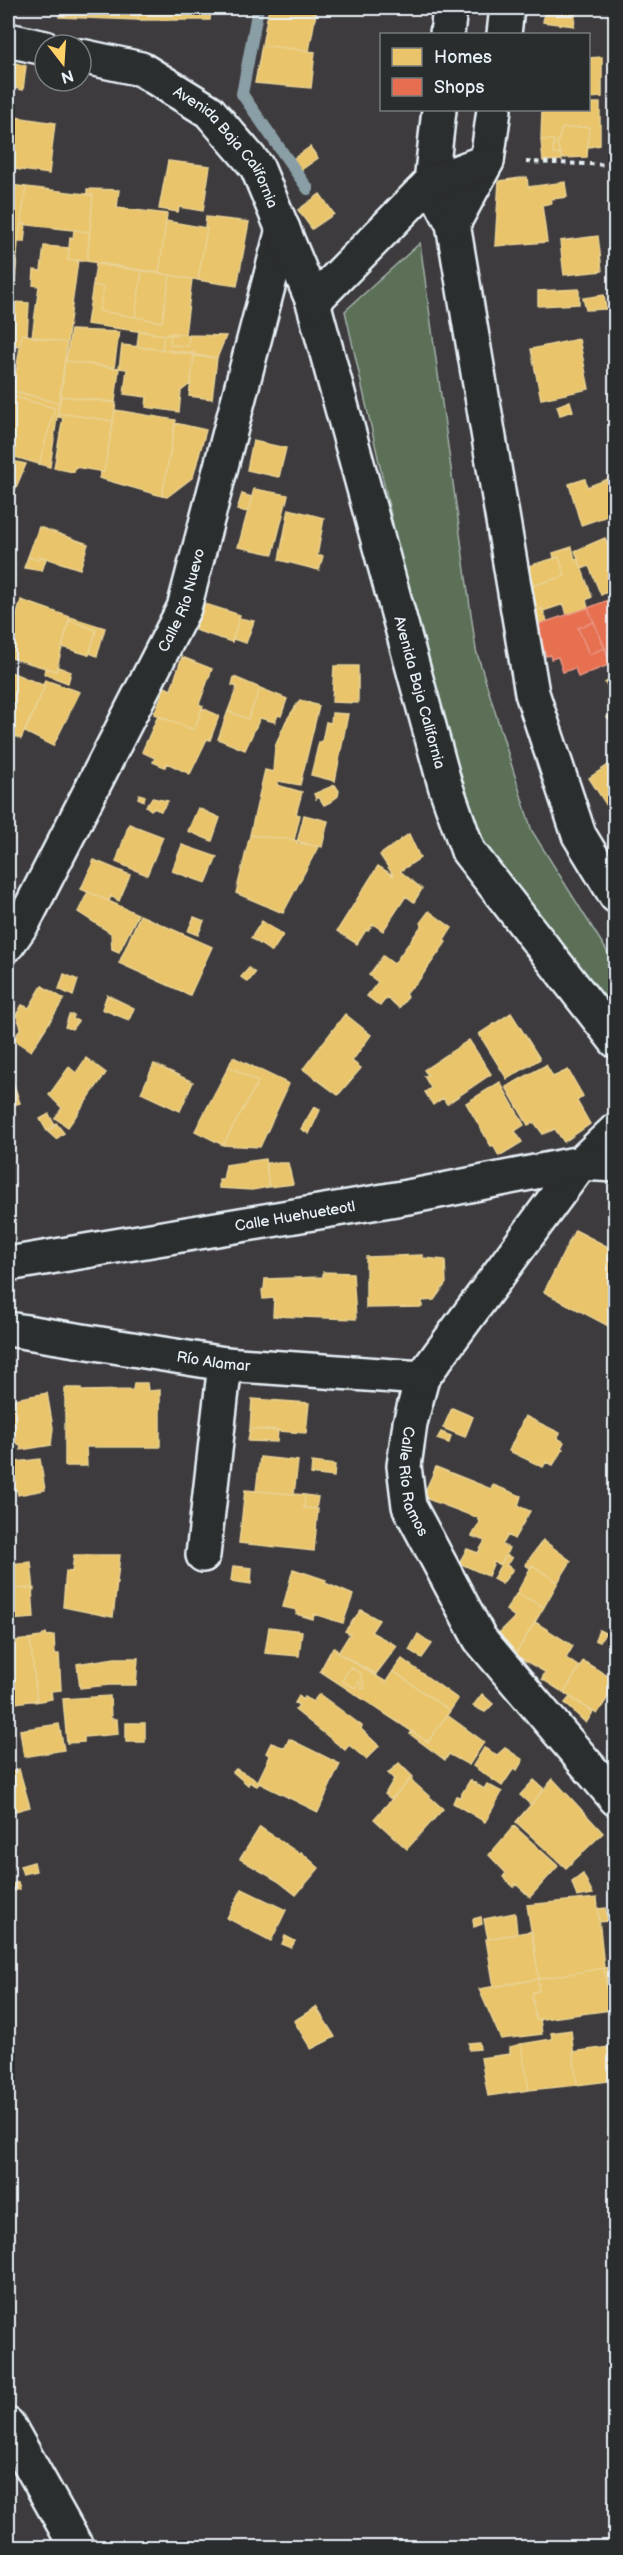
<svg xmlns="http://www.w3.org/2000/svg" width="623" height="2555" font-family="'Balsamiq Sans',sans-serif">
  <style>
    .green { fill: #5b6f59; stroke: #a2b0a8; stroke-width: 1.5 }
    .homes { fill: #e9c46a; stroke: #e9d295; stroke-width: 1.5; fill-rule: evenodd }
    .shops { fill: #e76f51; stroke: #e79683; stroke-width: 1.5 }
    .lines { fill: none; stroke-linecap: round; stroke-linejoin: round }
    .stream { stroke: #8a9ea6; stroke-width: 12 }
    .minor-casing { stroke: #e8f1f8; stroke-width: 38 }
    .tertiary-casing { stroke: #e8f1f8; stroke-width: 38 }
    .path { stroke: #e8f1f8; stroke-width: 4; stroke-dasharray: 4.5 4.5; stroke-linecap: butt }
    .minor { stroke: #2a2d2e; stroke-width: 33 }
    .tertiary { stroke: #2a2d2e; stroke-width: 33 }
    .labels { text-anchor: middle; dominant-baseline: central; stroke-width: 6; stroke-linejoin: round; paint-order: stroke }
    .street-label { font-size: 15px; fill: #e8f1f8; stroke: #2a2d2e }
  </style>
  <rect width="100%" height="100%" fill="#3e3b3e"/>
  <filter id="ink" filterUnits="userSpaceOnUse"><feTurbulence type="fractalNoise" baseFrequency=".0167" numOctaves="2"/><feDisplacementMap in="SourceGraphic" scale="12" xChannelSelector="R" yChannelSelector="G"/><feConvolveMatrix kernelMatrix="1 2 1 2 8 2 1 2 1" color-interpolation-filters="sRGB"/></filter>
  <g filter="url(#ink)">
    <path class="green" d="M 420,243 L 476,650 L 532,831 L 615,964 L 615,1022 L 471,833 L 429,684 L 345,311 Z"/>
    <path class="homes" d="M 60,8 L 139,8 L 138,20 L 59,17 Z
      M 139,8 L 211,8 L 210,20 L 138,20 Z
      M 269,8 L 317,8 L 309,51 L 262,45 Z
      M 545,8 L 576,8 L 574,26 L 543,22 Z
      M 262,45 L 315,52 L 311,88 L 255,83 Z
      M 602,57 L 602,97 L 588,98 L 588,58 Z
      M 8,61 L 26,66 L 23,90 L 8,86 Z
      M 588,103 L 600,103 L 600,145 L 588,147 L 589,127 L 562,128 L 557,144 L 561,154 L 553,154 L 554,140 L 541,140 L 542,110 L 588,110 Z
      M 8,116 L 55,123 L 49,174 L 8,168 Z
      M 589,127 L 587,157 L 562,158 L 557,144 L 562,128 Z
      M 541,140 L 554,140 L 553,154 L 561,154 L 562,160 L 543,161 Z
      M 310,147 L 318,158 L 301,170 L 293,159 Z
      M 168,161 L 210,166 L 203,211 L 179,207 L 178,212 L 159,209 Z
      M 527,177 L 528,187 L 565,182 L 567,197 L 551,199 L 552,203 L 542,205 L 547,242 L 495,246 L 499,181 Z
      M 9,185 L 26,187 L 18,242 L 8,240 Z
      M 26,187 L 93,195 L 90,232 L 21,224 Z
      M 87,189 L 119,190 L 117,208 L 167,214 L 159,273 L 87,261 L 93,195 L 87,195 Z
      M 320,194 L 334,214 L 312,229 L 298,210 Z
      M 206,217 L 249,222 L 237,286 L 198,280 L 207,228 L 205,228 Z
      M 166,221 L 207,228 L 198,280 L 159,273 Z
      M 21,224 L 26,224 L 24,242 L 18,242 Z
      M 74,230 L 90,232 L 87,261 L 68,260 L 70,237 L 73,238 Z
      M 598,236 L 602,271 L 564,275 L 560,241 Z
      M 8,240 L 18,242 L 15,282 L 8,281 Z
      M 44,246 L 69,248 L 68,260 L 78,260 L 67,343 L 32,337 L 39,286 L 33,285 L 34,270 L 41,271 Z
      M 96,264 L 142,271 L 135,317 L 99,311 L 104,287 L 93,285 Z
      M 142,271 L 170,275 L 162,322 L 135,317 Z
      M 170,275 L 192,279 L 185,334 L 166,335 L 87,324 L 93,285 L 104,287 L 99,311 L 162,322 Z
      M 8,281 L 15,282 L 8,334 Z
      M 579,289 L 579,304 L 538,306 L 538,291 Z
      M 604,295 L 606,309 L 586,310 L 583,298 Z
      M 12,302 L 29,303 L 27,335 L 22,334 L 20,346 L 8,345 Z
      M 71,330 L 119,332 L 114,368 L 66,361 Z
      M 139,330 L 164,335 L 162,350 L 137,347 Z
      M 171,333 L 189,335 L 188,346 L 170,345 Z
      M 171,333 L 170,345 L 188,346 L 189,335 L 226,336 L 217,358 L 162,350 L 164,335 Z
      M 22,334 L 67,343 L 59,403 L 13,391 Z
      M 579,339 L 589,389 L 541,399 L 531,349 Z
      M 122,345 L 194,353 L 191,383 L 181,391 L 179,412 L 146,407 L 147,397 L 124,394 L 127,369 L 119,368 Z
      M 194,356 L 217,358 L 212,399 L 189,396 Z
      M 65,361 L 119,368 L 115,402 L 61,396 Z
      M 8,379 L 15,380 L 13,391 L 8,389 Z
      M 8,389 L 59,403 L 50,467 L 39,464 L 55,408 L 8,395 Z
      M 8,395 L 55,408 L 39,464 L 8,455 Z
      M 61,396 L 116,403 L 113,421 L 58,413 Z
      M 570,401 L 573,411 L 560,415 L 557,406 Z
      M 115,410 L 176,420 L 162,496 L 99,478 L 101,472 L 104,472 Z
      M 58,413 L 113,421 L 104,472 L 75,467 L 74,472 L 54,468 L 63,418 L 58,417 Z
      M 175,423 L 206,430 L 193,477 L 167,497 L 162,496 Z
      M 253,441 L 286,448 L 279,477 L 247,470 Z
      M 8,460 L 26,464 L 8,506 Z
      M 616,476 L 616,513 L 581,525 L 569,484 L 585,479 L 587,487 Z
      M 254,489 L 288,495 L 273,554 L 238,547 Z
      M 242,494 L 252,497 L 248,512 L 237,510 Z
      M 289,509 L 324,518 L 317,556 L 323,556 L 319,570 L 279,560 Z
      M 39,527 L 88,544 L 80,569 L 40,556 L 39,560 L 28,557 Z
      M 605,538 L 613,554 L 616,553 L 616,588 L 601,595 L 589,566 L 582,569 L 575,551 Z
      M 572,547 L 575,560 L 578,559 L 592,597 L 586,600 L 588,608 L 567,615 L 564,604 L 543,611 L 542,608 L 534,612 L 528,587 L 565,576 L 559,557 L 554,558 L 553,553 Z
      M 40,556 L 46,559 L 42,571 L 24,568 L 28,557 L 39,560 Z
      M 559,557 L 565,576 L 528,587 L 525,567 Z
      M 21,600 L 70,617 L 56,671 L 8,657 L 8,647 Z
      M 202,603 L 240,615 L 232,642 L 195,630 Z
      M 542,608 L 547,621 L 536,625 L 534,612 Z
      M 70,617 L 105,628 L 97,656 L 90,653 L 96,630 L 69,620 Z
      M 239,618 L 254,621 L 246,643 L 233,639 Z
      M 69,620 L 96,630 L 89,655 L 62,647 Z
      M 182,657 L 212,669 L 199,704 L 203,706 L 194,730 L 154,714 L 165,687 L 171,690 Z
      M 334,666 L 358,666 L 358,703 L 332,702 Z
      M 58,667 L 71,672 L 68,683 L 44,674 L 45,668 L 56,671 Z
      M 8,671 L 45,686 L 21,739 L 11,734 L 10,737 L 8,736 Z
      M 616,675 L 616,699 L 605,683 Z
      M 234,677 L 260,688 L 248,719 L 228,711 L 237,687 L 232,685 Z
      M 45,680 L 80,692 L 53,746 L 25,732 L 45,686 L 43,685 Z
      M 260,688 L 287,699 L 281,716 L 278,715 L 275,722 L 260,718 L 245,750 L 218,739 L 228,711 L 248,719 Z
      M 300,700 L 319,706 L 300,785 L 278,781 L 277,785 L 302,792 L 296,814 L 300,815 L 294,840 L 250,835 L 265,770 L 273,772 L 275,747 L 286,721 Z
      M 202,708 L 219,716 L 210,740 L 207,739 L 190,774 L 167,763 L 165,767 L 153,762 L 155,758 L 142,752 L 158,716 L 194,730 Z
      M 616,710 L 616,726 L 607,717 Z
      M 332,713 L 348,714 L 335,781 L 311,775 L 319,742 L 322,742 L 326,722 L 331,723 Z
      M 616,760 L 616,809 L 611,812 L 589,778 Z
      M 335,785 L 339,791 L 338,796 L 330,802 L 324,805 L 319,797 L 316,799 L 314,794 Z
      M 139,794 L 145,796 L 144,801 L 138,798 Z
      M 152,798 L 168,801 L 161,811 L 153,808 L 151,810 L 146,806 Z
      M 198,808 L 220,818 L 212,841 L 188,831 Z
      M 304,815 L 328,821 L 322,847 L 297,843 Z
      M 129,824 L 163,837 L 147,875 L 116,862 Z
      M 409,834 L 420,858 L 400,871 L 422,889 L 414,902 L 406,896 L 383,931 L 373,924 L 368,931 L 366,930 L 357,944 L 337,931 L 378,866 L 394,876 L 380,855 Z
      M 250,835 L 294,840 L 318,847 L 283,913 L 236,893 Z
      M 182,845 L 217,857 L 206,883 L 172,871 Z
      M 94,860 L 130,875 L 119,901 L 111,896 L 109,901 L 81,889 Z
      M 88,892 L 138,914 L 119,952 L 112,949 L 111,933 L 78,912 Z
      M 429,911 L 452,928 L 444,940 L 446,942 L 419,980 L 405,994 L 408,997 L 399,1008 L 387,997 L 380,1006 L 367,996 L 378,982 L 369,975 L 383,956 L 394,964 L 422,925 L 420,923 Z
      M 140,915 L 212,947 L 190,995 L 119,963 Z
      M 194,917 L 204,921 L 198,935 L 188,931 Z
      M 262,921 L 283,935 L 272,952 L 251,938 Z
      M 249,968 L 255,973 L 248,982 L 241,977 Z
      M 64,974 L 78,980 L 73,996 L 59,989 Z
      M 42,986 L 64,999 L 31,1051 L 14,1040 L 21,1027 L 16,1015 L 22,1005 L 29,1008 Z
      M 107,995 L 134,1008 L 129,1020 L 102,1009 Z
      M 511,1013 L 540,1059 L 507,1079 L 479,1034 Z
      M 345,1014 L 371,1035 L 352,1061 L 361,1068 L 338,1095 L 303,1069 Z
      M 69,1015 L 74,1015 L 73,1019 L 78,1021 L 72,1029 L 65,1027 Z
      M 469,1040 L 491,1074 L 447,1104 L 443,1098 L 433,1105 L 425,1092 L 431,1088 L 424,1076 L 428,1075 L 424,1070 Z
      M 233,1057 L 289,1084 L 260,1147 L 223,1145 L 258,1082 L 229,1066 Z
      M 86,1058 L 106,1073 L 68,1127 L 55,1118 L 62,1108 L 49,1095 L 69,1067 L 76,1073 Z
      M 154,1064 L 193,1082 L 180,1111 L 141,1093 Z
      M 546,1065 L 553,1077 L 568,1070 L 583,1096 L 577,1101 L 590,1124 L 564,1142 L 555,1129 L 543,1134 L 534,1122 L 528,1125 L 506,1087 Z
      M 229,1066 L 258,1082 L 223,1145 L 195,1131 Z
      M 12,1079 L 20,1103 L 8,1107 L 8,1080 Z
      M 500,1082 L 524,1125 L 515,1131 L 522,1142 L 499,1156 L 493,1145 L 491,1146 L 466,1103 Z
      M 314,1107 L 320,1110 L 309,1134 L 301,1129 Z
      M 49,1114 L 55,1126 L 47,1131 L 40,1119 Z
      M 56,1123 L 64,1133 L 56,1139 L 47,1131 Z
      M 265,1159 L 269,1187 L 252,1190 L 219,1188 L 219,1180 L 223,1180 L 226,1165 Z
      M 266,1163 L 288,1163 L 293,1184 L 269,1187 Z
      M 575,1230 L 616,1251 L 616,1330 L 544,1292 Z
      M 423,1255 L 423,1258 L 445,1260 L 446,1283 L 434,1300 L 422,1301 L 422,1307 L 366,1308 L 366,1257 Z
      M 323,1272 L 353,1273 L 356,1319 L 273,1316 L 274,1298 L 263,1299 L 262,1290 L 264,1289 L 265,1279 L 323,1277 Z
      M 134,1383 L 147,1383 L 148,1391 L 160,1390 L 160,1447 L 86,1447 L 87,1466 L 65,1466 L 65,1388 L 81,1388 L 81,1391 L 133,1390 Z
      M 47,1393 L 53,1428 L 51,1445 L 21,1450 L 20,1444 L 8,1446 L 8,1410 L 15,1409 L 14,1399 Z
      M 252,1399 L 309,1403 L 306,1433 L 250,1429 Z
      M 452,1408 L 473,1417 L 465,1437 L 443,1428 Z
      M 525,1416 L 560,1433 L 557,1438 L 564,1442 L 561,1448 L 563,1449 L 553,1465 L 546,1462 L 543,1467 L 509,1451 Z
      M 250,1429 L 278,1430 L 277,1442 L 248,1441 Z
      M 441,1432 L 451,1436 L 449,1443 L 437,1439 Z
      M 260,1457 L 298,1461 L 294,1494 L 256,1491 Z
      M 40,1459 L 45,1490 L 18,1495 L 17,1490 L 8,1492 L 8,1463 Z
      M 312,1462 L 335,1465 L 334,1477 L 311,1474 Z
      M 436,1467 L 491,1489 L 493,1485 L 521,1496 L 518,1506 L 530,1511 L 514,1539 L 508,1535 L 502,1545 L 509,1548 L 506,1555 L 500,1565 L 494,1562 L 488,1576 L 459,1563 L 467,1549 L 478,1553 L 485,1541 L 472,1536 L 480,1522 L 478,1518 L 425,1498 L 425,1492 Z
      M 245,1490 L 305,1495 L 304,1508 L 318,1509 L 314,1551 L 239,1543 Z
      M 305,1495 L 318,1497 L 316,1509 L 304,1508 Z
      M 543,1540 L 571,1561 L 558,1582 L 532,1565 L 530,1568 L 525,1565 Z
      M 74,1555 L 120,1555 L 113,1617 L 63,1607 L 66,1571 L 72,1572 Z
      M 506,1555 L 512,1558 L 506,1565 L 513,1569 L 502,1584 L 493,1579 Z
      M 31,1562 L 34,1591 L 32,1588 L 8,1589 L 8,1564 Z
      M 532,1565 L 558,1582 L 544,1607 L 517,1593 Z
      M 233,1566 L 252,1568 L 251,1584 L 231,1581 Z
      M 293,1569 L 326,1580 L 325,1583 L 353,1595 L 343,1623 L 314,1614 L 313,1619 L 296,1614 L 297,1610 L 283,1607 Z
      M 32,1588 L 34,1618 L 8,1620 L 8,1589 Z
      M 517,1593 L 544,1607 L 515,1655 L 498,1634 L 515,1617 L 506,1610 Z
      M 361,1610 L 379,1620 L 371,1632 L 397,1646 L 376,1674 L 338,1653 L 350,1634 L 345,1631 Z
      M 535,1622 L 573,1646 L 566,1658 L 579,1667 L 564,1693 L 542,1679 L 545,1672 L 515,1655 Z
      M 269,1627 L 302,1631 L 299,1656 L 265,1653 Z
      M 599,1630 L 605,1633 L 600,1642 L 595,1640 Z
      M 46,1633 L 47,1636 L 54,1635 L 55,1654 L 59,1654 L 61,1690 L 51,1691 L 52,1699 L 35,1702 L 34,1700 L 37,1700 L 30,1639 L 27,1639 L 41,1637 Z
      M 418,1634 L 432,1644 L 422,1658 L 409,1650 Z
      M 30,1639 L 37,1700 L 8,1704 L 8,1642 Z
      M 333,1647 L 339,1651 L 338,1653 L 386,1682 L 393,1671 L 450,1711 L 428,1742 L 320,1671 ZM 350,1667 L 362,1674 L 361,1676 L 365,1688 L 362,1689 L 359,1681 L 355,1688 L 342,1681 Z
      M 616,1650 L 616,1665 L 609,1662 Z
      M 115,1658 L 138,1658 L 136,1685 L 109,1685 L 80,1688 L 77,1664 Z
      M 402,1659 L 458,1699 L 450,1711 L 393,1671 Z
      M 583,1661 L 616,1681 L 616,1685 L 597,1714 L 564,1693 Z
      M 350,1667 L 362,1674 L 361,1676 L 365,1688 L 362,1689 L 359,1681 L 355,1688 L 342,1681 Z
      M 319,1694 L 362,1726 L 361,1729 L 379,1746 L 366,1759 L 349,1745 L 345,1750 L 295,1710 L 299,1705 L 295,1703 L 299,1696 L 303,1700 L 305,1697 L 313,1702 Z
      M 482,1694 L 493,1704 L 485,1712 L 473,1706 Z
      M 110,1696 L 111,1719 L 117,1719 L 118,1734 L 84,1737 L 84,1742 L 67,1743 L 63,1699 Z
      M 570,1697 L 593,1712 L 586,1723 L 565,1703 Z
      M 447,1715 L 484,1742 L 469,1765 L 449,1754 L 445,1760 L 410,1734 L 412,1731 L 428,1742 Z
      M 126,1723 L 145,1723 L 145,1742 L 126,1742 Z
      M 59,1724 L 64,1750 L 24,1757 L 20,1730 Z
      M 289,1739 L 340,1764 L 318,1812 L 259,1783 L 257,1786 L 249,1782 L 248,1785 L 233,1772 L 236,1769 L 258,1781 L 270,1756 L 266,1753 L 271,1743 L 285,1748 Z
      M 484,1748 L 497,1755 L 505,1748 L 523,1760 L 517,1770 L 514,1768 L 502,1786 L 473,1766 Z
      M 399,1763 L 413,1777 L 391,1799 L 385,1794 L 394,1779 L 388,1773 Z
      M 19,1769 L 30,1807 L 8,1813 L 8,1773 Z
      M 410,1779 L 443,1809 L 407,1849 L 374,1819 Z
      M 553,1779 L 603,1833 L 566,1868 L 516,1822 Z
      M 470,1780 L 484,1789 L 487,1784 L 502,1792 L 485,1822 L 453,1803 L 456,1796 L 460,1797 Z
      M 534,1780 L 544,1789 L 531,1805 L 520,1795 Z
      M 514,1826 L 558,1866 L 530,1897 L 516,1884 L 514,1887 L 503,1877 L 506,1873 L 489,1855 Z
      M 260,1827 L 300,1854 L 301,1852 L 319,1868 L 296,1895 L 278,1881 L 240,1859 Z
      M 34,1862 L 36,1871 L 23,1874 L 20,1866 Z
      M 583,1874 L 593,1894 L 577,1897 L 572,1882 Z
      M 18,1882 L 20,1889 L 14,1891 L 12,1884 Z
      M 242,1889 L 286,1910 L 271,1941 L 227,1918 Z
      M 597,1898 L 604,1968 L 539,1979 L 527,1905 Z
      M 606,1908 L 608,1921 L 599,1922 L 598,1909 Z
      M 515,1913 L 517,1934 L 488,1939 L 484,1919 Z
      M 481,1917 L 482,1924 L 474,1927 L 473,1919 Z
      M 532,1931 L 539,1979 L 494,1987 L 486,1939 Z
      M 285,1936 L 295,1941 L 291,1948 L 282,1944 Z
      M 616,1967 L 616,2005 L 609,2006 L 604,1968 Z
      M 604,1968 L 610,2010 L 536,2020 L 532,1997 L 533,1992 L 539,1991 L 538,1979 Z
      M 538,1979 L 539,1991 L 533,1992 L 532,1997 L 536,2020 L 540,2019 L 542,2034 L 501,2039 L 479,1989 Z
      M 316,2007 L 335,2037 L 311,2049 L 294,2021 Z
      M 571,2030 L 577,2085 L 529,2090 L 521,2044 L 552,2039 L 551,2033 Z
      M 479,2042 L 480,2049 L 469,2050 L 469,2043 Z
      M 521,2044 L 529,2090 L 488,2096 L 481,2058 L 510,2054 L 510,2047 Z
      M 616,2046 L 616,2080 L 577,2085 L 573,2052 Z"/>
    <path class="shops" d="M 616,597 L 616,662 L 611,664 L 588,608 Z
      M 588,608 L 594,622 L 578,628 L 589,654 L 605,648 L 611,664 L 578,677 L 575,668 L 563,672 L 558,657 L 551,659 L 550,655 L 546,656 L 536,625 Z
      M 594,622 L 605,648 L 589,654 L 578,628 Z"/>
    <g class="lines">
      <path class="stream" d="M 258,8 L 242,94 L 308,189"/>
      <g class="minor-casing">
        <g id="minor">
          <path id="s1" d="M 8,944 L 24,921 L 184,608 L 283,229"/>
          <path id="s2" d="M 581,1163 L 422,1378 L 410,1423 L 404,1466 L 409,1506 L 480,1639 L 616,1799"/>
          <path id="s3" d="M 8,1329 L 225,1364 L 422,1378"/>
          <path d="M 203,1555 L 225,1364"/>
          <path d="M 8,2425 L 77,2548"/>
        </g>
      </g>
      <g class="tertiary-casing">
        <g id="tertiary">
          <path d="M 447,34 L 450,8"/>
          <path d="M 504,34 L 507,8"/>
          <path d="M 8,40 L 45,48"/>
          <path id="s4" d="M 81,56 L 141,69 L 209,111 L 257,167 L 313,302 L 445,785 L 468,851 L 616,1041"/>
          <path d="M 439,110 L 431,182 L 453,224 L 532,693 L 579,835 L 616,896"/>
          <path d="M 453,224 L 487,161 L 494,110"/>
          <path d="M 313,302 L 431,182 L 487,161"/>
          <path d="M 581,1163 L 616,1130"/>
          <path id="s5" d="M 8,1264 L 408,1197 L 581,1163 L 616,1165"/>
        </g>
      </g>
      <path class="path" d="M 526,162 L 616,165"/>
      <use href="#minor" class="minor"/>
      <use href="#tertiary" class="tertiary"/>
    </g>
  </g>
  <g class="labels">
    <g class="street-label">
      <text stroke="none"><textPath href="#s4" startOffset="180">Avenida Baja California</textPath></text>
      <text stroke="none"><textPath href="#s1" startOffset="386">Calle Río Nuevo</textPath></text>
      <text stroke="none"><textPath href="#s4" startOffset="766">Avenida Baja California</textPath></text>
      <text stroke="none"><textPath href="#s5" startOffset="291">Calle Huehueteotl</textPath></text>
      <text stroke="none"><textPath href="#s3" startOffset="208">Río Alamar</textPath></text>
      <text stroke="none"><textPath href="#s2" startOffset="374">Calle Río Ramos</textPath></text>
    </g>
  </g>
  <rect width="623" height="2555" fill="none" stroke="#2a2d2e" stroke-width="30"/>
  <rect x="15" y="15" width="593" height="2525" fill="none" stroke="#e8f1f8" stroke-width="2" filter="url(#ink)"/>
  <rect x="380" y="33" width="210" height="78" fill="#2a2d2e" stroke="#767b7f" stroke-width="1.5"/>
  <rect x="392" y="48" width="30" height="18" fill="#e9c46a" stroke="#767b7f" stroke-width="1.5"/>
  <text x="434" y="63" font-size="18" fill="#e8f1f8">Homes</text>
  <rect x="392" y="78" width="30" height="18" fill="#e76f51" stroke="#767b7f" stroke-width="1.5"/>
  <text x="434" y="93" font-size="18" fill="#e8f1f8">Shops</text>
  <g transform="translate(63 63) rotate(163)"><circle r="28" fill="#2a2d2e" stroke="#767b7f" stroke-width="1.5"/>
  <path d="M0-4.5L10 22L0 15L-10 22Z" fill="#ffd166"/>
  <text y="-9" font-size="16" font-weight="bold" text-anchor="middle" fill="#e8f1f8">N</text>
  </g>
</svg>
